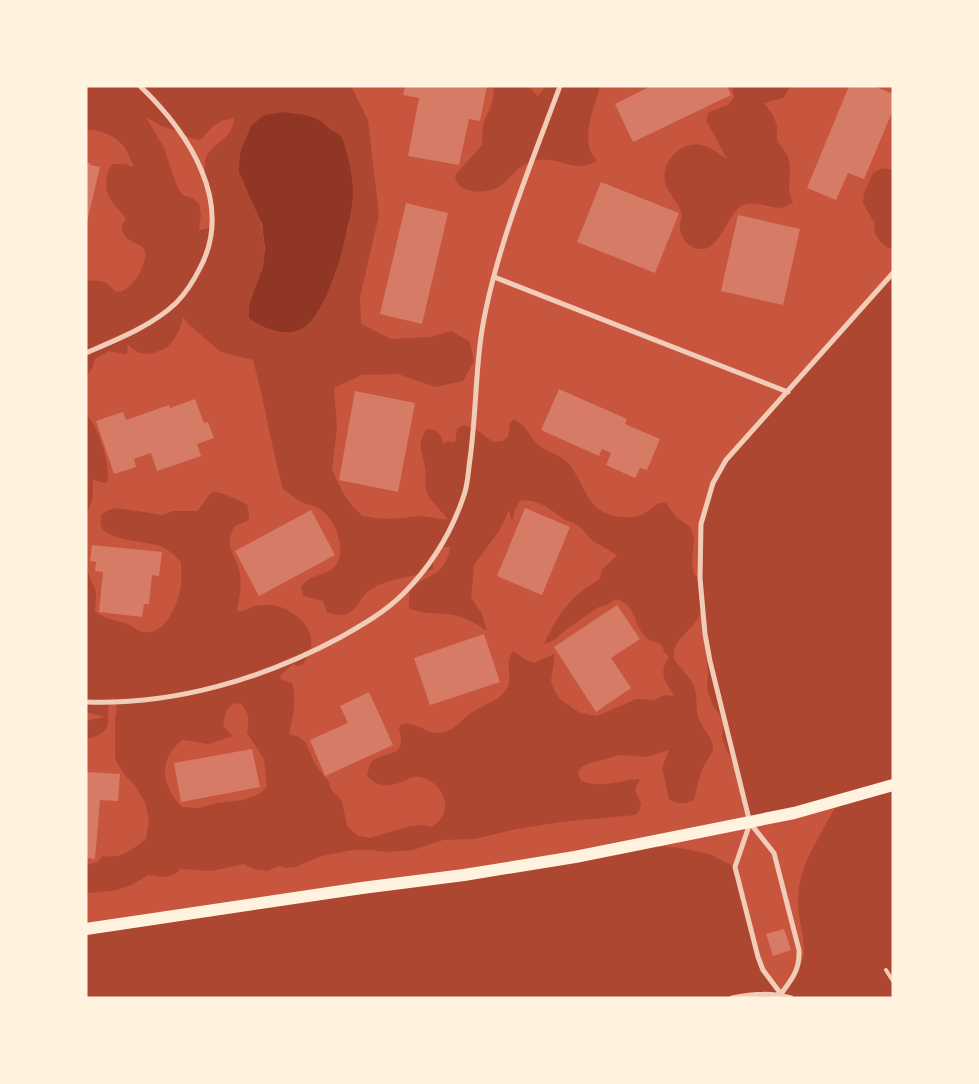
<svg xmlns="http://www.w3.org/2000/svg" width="979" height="1084" font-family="'Noto Sans',sans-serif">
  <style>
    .green { fill: #ae4732; fill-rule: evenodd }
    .water { fill: #8f3625 }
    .building { fill: #d67c66 }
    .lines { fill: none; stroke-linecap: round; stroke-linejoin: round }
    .service { stroke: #f1ccb7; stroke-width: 4 }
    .minor { stroke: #f1ccb7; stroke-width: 5 }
    .primary { stroke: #fff3e0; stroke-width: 12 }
  </style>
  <rect width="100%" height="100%" fill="#c8553d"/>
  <path class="green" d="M 86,86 L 351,86 L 368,120 L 379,215 L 360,297 L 361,324 L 391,339 L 430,337 L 451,331 L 470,342 L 474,361 L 463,381 L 435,387 L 398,374 L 362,375 L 334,388 L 337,428 L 332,470 L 344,495 L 354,508 L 363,516 L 375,518 L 391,519 L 421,516 L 448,520 C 442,511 433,504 428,495 C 423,485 427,476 425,467 C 422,451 416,445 427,429 C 437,429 441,435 444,444 L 448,441 L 455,442 L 457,429 L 463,425 L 474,428 L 493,442 L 503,441 L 508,437 L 510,423 L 514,419 C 529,427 529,438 541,447 C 549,453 558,453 567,462 C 587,484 584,513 621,517 C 630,518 639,517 647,512 C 654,507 656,502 666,503 L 676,517 L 690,527 L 694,537 L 692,563 L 694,574 L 699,578 L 701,524 L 718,472 L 893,273 L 893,998 L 791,998 L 781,994 L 732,998 L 86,998 L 86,929 L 633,846 L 675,847 L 709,854 L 735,867 L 760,965 L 780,994 C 789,982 804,967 804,951 C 804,935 798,918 798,901 C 798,876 807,858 819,837 C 825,826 829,817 836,807 L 750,823 L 740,781 L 724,743 L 722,737 L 723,724 L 719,713 L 713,706 L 707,689 L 708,673 L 701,610 C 699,628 671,637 674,658 C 674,662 690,676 694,686 C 698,696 695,709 699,719 C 702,728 712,737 713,747 C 713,754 708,758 705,764 C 699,775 697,788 694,800 C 685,804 677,805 669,799 L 662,768 L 669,750 L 646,757 L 620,755 L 590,763 L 581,767 L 578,773 L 581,781 C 603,789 619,780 640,779 L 635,790 L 641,803 L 639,812 L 635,815 L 561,822 L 516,829 L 475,839 L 443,840 L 413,850 L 386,852 L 371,850 L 353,850 L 321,856 L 296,867 L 287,868 L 279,866 L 268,871 L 253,869 L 244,864 L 212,871 L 181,869 L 173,875 L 163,877 L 148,875 C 125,891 114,891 86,893 L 86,865 L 98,862 L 103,856 C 123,859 131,850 146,839 L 149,820 L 145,802 L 134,784 L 124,774 L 115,759 L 115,718 L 117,708 L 113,697 C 99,715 123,731 86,739 L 86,721 L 105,717 L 86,712 L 86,568 L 96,592 L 95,611 C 104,620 118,620 130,625 C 133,626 136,630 140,631 C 164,640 178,604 181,586 C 182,578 181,570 181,562 C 175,555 169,550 160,546 C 145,541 108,541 101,526 C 100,523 101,518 101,515 L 108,510 L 117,508 L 163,515 L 173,511 L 197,511 C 204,505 205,497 213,492 L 221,493 L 247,504 C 252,524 248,519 235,526 C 222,548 237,554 240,575 C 242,587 239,599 237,611 C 247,612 246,609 255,606 C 259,605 266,605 270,605 C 278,605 286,609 292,613 C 313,626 318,645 302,665 L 297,666 L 293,664 L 279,677 L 283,680 L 292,683 C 297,701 293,716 289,734 L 299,737 L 306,743 L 315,764 L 329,782 L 331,789 L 342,801 L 347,826 L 358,836 L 370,838 L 410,826 L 422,825 L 431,827 C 438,823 443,818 445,809 C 448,793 430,774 413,777 C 410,778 406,781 402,782 C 390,787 376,787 367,776 C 368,772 369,767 370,764 C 380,749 409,762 399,729 L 401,725 C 415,720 424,733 437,733 C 457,732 461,717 476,710 C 486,704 502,699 507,688 C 514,676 503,665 513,651 L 526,660 L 534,663 L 554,654 L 554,662 L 551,681 L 554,690 L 561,700 L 580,713 L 597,716 L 636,699 L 654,700 L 664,695 L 674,696 C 665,680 658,674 669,657 L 665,653 L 661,644 C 656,642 650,641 646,637 C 632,624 637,603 615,599 L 609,604 L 599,607 L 567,629 L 553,641 L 544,644 C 556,617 572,594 599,580 L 602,570 L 617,555 L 593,541 L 581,528 L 574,523 L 565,520 L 546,506 L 532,501 L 520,500 L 515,509 L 512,522 L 509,510 L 499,531 L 474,565 L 471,598 L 481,612 L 487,631 C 475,623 462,615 447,614 C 434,613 421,614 409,608 C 409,604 409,599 409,596 C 414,573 446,583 450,547 L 444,547 L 436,550 L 433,558 L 433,569 C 424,572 415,576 407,577 C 392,580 379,583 367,592 C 360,598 358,608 349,613 C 342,617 334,614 327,612 L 323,601 L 303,596 L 301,587 C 311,572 326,578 336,565 C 347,550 335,518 320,509 C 315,506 308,505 302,502 C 295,499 289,493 283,489 C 271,446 265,403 253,360 L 221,352 L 187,323 L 183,317 C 181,327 176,339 168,346 C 156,355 137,358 128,344 L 127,354 L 123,354 L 109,351 L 95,359 L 92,369 L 86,376 L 86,281 C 94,280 103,280 109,285 C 110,286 114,290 115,291 C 130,296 148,264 145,251 C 143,244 135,244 129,240 C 126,238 124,234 122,231 L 122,226 L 126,219 C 122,212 114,206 110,199 C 104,188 105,173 113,164 L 125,164 L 134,167 C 131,161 129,154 125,148 C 117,136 100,129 86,130 ZM 146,117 L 161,126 L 179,131 L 188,137 L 197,140 L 202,139 L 212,127 L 221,121 L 234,118 C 233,141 211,142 206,158 C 201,173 212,197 212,212 C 213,217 211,223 210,228 L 199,230 L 201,214 L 199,204 L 194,199 L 183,195 L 178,189 L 164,148 ZM 315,118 L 340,135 L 346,148 L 349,227 L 335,274 L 316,315 L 249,305 C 268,264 269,242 253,200 ZM 234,703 L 241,704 C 250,714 249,720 247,733 L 264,759 L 267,787 L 261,793 L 244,800 L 217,803 L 199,808 L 182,807 C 168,793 158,771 171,752 C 173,748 178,744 182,740 L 209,744 L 233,736 L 223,726 L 226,711 Z
    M 492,86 L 528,86 L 538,96 L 546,86 L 600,86 C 595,106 585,126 589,147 C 590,152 594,157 597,161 C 593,163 587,166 582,166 C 567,167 554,157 537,160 C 518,163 513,178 500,186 C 488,193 470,194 460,186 C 455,181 454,178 457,173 L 482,145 L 483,124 L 492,103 L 494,92 Z
    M 732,86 L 791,86 L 783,98 L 764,103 L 773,115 L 777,126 L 777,140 L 788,156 L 790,166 L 789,192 L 793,203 C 788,205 783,208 779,208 C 766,207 753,200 741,206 C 727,215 720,250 701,249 C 690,249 680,239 680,227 C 680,221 683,215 680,209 C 676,199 667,192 665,182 C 661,162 680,141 701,145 C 711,147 719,154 727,159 L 706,120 L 709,112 L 728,105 L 734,97 Z
    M 882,168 L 893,170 L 893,249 L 888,248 L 880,241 L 874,232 L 875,224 L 863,203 L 864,193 L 873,173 Z
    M 86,415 C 98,423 112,470 107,482 L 103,483 L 93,479 C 93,489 94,505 86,512 Z"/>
  <path class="water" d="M 285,112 C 294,114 306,114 315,118 C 320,120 326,125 330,129 C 333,131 338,133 340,135 C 347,144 354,183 353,194 C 351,226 330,311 303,328 C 287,338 262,328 249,318 L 249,305 L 263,267 L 265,248 L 262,224 L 239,172 L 240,153 L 251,126 L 264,115 Z"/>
  <path class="building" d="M 405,86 L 487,86 L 480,121 L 469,119 L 459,165 L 408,156 L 419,98 L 403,95 Z
    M 651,86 L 727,86 L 731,95 L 633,142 L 615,104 Z
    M 849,86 L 874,86 L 893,94 L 893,110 L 864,179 L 848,173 L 836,200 L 807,188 Z
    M 86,162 L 90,163 L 90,165 L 100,167 L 87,222 Z
    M 601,182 L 679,213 L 655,273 L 577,242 Z
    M 406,203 L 448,213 L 422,324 L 380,314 Z
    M 738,215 L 800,229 L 783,305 L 721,291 Z
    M 559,389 L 627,419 L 625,424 L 660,439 L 647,470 L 640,468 L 635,478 L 606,465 L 611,453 L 602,449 L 599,456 L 541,430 Z
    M 355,391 L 415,403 L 398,492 L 339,480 Z
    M 195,399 L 204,423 L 208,422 L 214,438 L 197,444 L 201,456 L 157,471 L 151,453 L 134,459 L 136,467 L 114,474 L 96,421 L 123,412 L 126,420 L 169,405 L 170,408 Z
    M 525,508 L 570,527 L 542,595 L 497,576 Z
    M 311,510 L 335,555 L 259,596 L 235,551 Z
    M 92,545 L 162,552 L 159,576 L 152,575 L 149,604 L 144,604 L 142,617 L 99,612 L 103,572 L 95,571 L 96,562 L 90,561 Z
    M 617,605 L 640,639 L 611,658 L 631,688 L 596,712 L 554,647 Z
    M 484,634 L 500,682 L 430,705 L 414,658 Z
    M 369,692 L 393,745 L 325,776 L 310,740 L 348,723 L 340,706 Z
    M 252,749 L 260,787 L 181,802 L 174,763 Z
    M 86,772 L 120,774 L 118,801 L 100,800 L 95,859 L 86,858 Z
    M 784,929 L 791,950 L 773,956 L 766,934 Z"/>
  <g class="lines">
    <path class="service" d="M 886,970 L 893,981"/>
    <path class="minor" d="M 494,277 L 788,392
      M 86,353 C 116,340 152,326 176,303 C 186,293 194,280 200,268 C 235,202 188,132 140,86
      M 86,702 C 175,705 263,679 341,637 C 362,625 385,612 403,594 C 431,566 450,536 463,498 C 468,486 468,472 470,459 C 477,409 475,358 486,309 C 502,233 533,159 560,86
      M 750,823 L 735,867 L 758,957 L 763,970 L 781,994 C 792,979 800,970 799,950 L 774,853 L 750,823 L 710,661 L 705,634 L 700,578 L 701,524 L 713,483 L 726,460 L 893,273
      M 732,998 C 751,994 772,992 791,998"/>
    <path class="primary" d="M 86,929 L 362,888 L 464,875 L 575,857 L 794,813 L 893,785"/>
  </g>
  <rect width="979" height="1084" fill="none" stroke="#fff3e0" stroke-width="175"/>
</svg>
